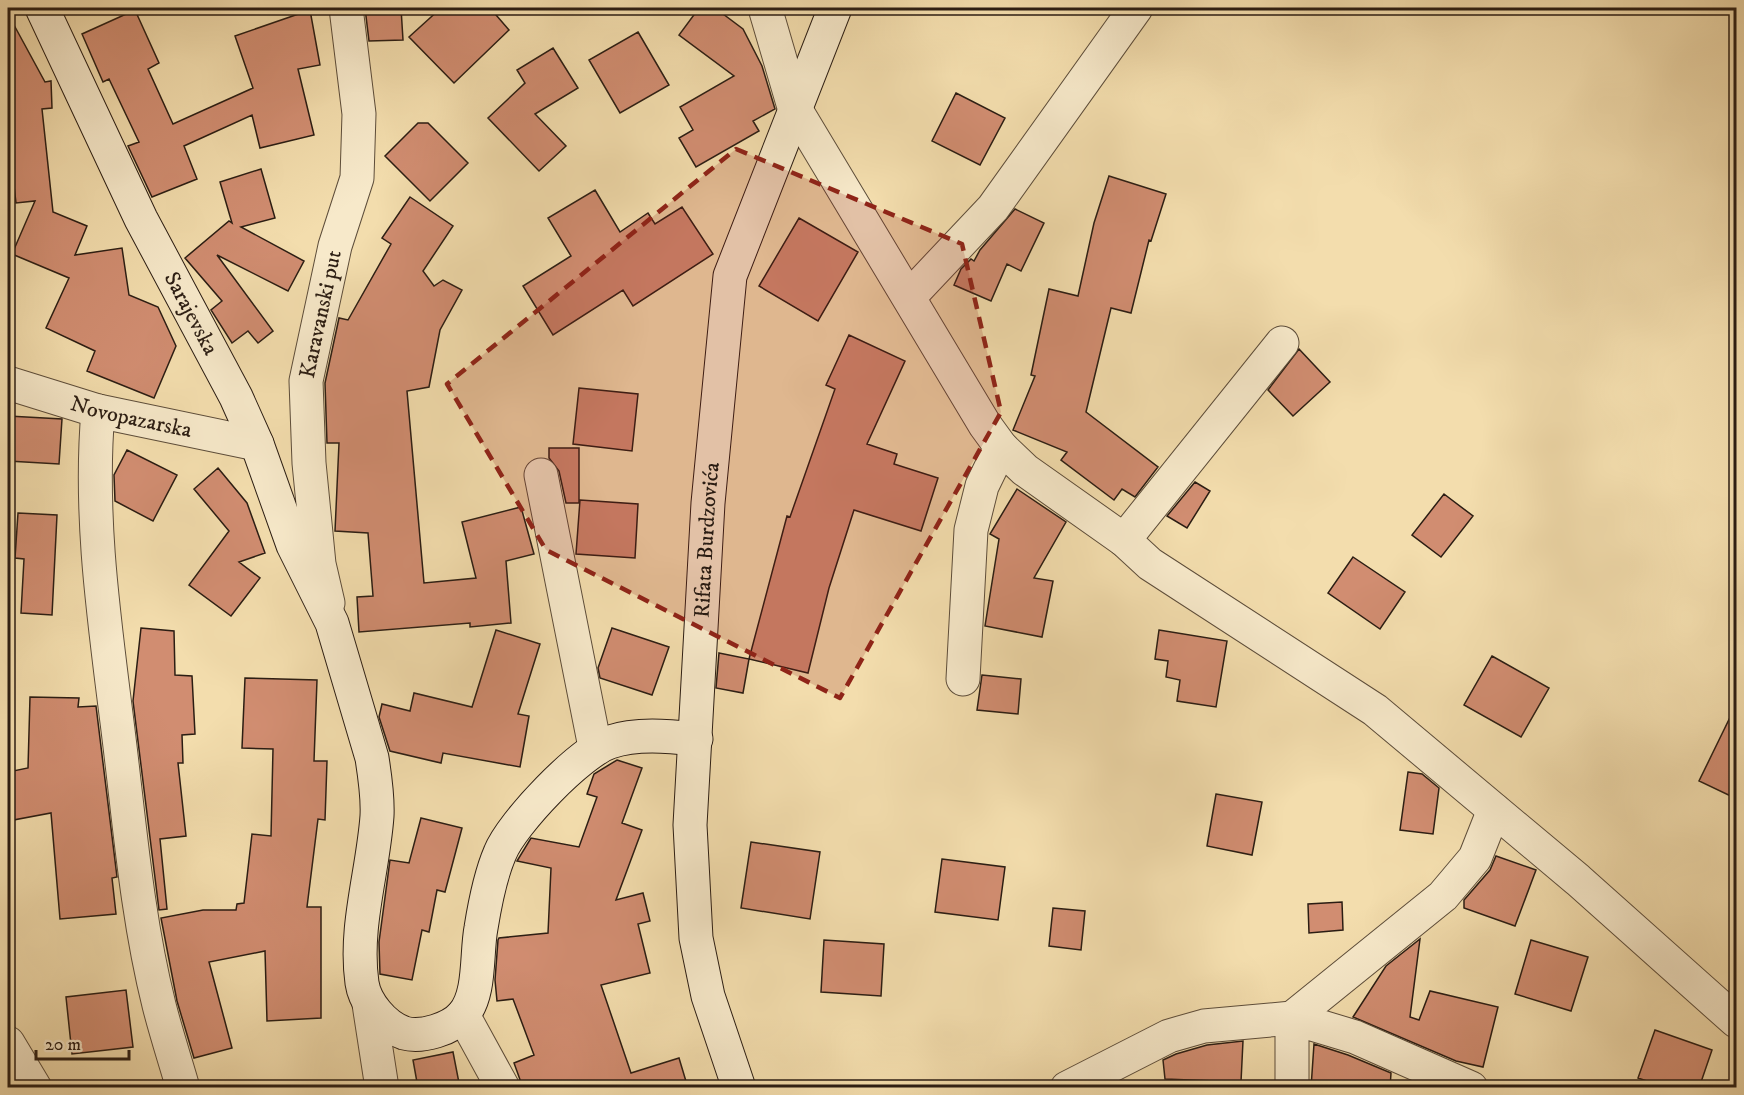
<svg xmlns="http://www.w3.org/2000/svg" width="1744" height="1095" font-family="'IM FELL DW Pica',serif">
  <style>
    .building { fill: #d18d71; stroke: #2b1d13; stroke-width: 1.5 }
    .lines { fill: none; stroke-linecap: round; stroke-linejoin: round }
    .street-casing { stroke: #5d4d3a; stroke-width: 35 }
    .secondary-casing { stroke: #2b1d13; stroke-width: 35 }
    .street { stroke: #f7e9ca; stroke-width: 33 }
    .secondary { stroke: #f7e9ca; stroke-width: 33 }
    .marked { fill: #8f2418; fill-opacity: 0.2; stroke: #8f2418; stroke-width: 4.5; stroke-dasharray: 12 8; stroke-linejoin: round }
    .labels { text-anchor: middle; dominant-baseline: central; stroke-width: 4.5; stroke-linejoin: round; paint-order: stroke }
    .street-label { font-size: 22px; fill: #2b1d13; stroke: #f7e9ca }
  </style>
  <rect width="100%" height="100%" fill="#f3ddad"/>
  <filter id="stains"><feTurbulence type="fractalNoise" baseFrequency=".00333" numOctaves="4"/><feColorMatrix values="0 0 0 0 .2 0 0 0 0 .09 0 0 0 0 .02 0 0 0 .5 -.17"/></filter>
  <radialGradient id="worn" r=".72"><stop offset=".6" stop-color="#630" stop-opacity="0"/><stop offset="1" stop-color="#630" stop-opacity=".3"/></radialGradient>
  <path class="building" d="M 365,8 L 401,8 L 403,40 L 369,41 Z
    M 441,8 L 490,8 L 509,30 L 454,83 L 409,37 Z
    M 699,8 L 715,8 L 743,29 L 762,66 L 775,109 L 753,121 L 759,131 L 696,167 L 679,138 L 693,130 L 680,107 L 734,76 L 679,35 Z
    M 135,10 L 159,63 L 148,69 L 173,124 L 253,88 L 235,36 L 310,10 L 320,65 L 298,69 L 314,135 L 260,148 L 252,115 L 184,146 L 197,179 L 152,197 L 128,146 L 139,142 L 109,79 L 103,82 L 82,34 Z
    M 8,14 L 45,82 L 51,81 L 52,108 L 42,109 L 53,212 L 87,226 L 75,255 L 122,248 L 129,295 L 158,307 L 176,346 L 154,398 L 87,371 L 95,351 L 46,328 L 69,278 L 12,254 L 35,201 L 16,203 L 14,186 L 8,186 Z
    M 638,32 L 669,85 L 620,113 L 589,60 Z
    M 553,48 L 578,88 L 535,114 L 566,146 L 539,171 L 488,118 L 525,83 L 517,70 Z
    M 956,93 L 1005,118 L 980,165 L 932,141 Z
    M 418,123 L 428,123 L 468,163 L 430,201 L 385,156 Z
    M 261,169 L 275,218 L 241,227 L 304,261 L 288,291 L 217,255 L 273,331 L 258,343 L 248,331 L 232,343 L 211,310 L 222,301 L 185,258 L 229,221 L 232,223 L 220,182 Z
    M 1109,176 L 1166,194 L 1151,241 L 1149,240 L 1131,313 L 1111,308 L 1086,412 L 1158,467 L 1135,497 L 1122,489 L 1114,500 L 1061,460 L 1067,452 L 1013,430 L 1035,376 L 1031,375 L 1049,289 L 1078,296 L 1094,223 Z
    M 595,190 L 620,232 L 648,213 L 655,224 L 682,207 L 713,254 L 633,306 L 623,290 L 553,335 L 523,286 L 571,256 L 548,218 Z
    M 410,197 L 453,226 L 423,271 L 434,286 L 443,280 L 462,290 L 440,330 L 429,387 L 407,391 L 424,583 L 476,578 L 462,522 L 521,507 L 534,554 L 506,561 L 511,623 L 470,627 L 470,623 L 359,632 L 357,597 L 373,596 L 368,533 L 335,531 L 339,443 L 327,443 L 325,383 L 339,318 L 348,320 L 391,244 L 382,238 Z
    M 1015,209 L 1044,223 L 1021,271 L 1007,264 L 991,301 L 954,285 L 961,269 L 971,259 L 974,261 L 980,250 Z
    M 799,218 L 858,252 L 818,321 L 759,286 Z
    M 849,335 L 905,361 L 867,444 L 897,454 L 894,464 L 938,478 L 921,531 L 854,510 L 829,588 L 808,673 L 749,659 L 787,516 L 790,517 L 835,389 L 826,385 Z
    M 1299,349 L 1330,382 L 1293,416 L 1268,390 Z
    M 579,388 L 638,394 L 632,451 L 573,444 Z
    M 8,416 L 62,419 L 59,464 L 8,461 Z
    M 549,448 L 579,448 L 579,503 L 566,503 L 559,471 L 549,458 Z
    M 127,450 L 177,475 L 153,521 L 115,501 L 114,475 Z
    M 218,468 L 247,503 L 265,553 L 239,562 L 260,578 L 231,616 L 189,585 L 229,531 L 194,489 Z
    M 1195,482 L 1210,491 L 1187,528 L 1167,516 Z
    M 1017,489 L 1066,522 L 1034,578 L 1053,581 L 1042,637 L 985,626 L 999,539 L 990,534 Z
    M 1444,494 L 1473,516 L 1441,557 L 1412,535 Z
    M 580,500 L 638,504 L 635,558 L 576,554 Z
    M 18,513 L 57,515 L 52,615 L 21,613 L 24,559 L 15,558 Z
    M 1353,557 L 1405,592 L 1380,629 L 1328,593 Z
    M 141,628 L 174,631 L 175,675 L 192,676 L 195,734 L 182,735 L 183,763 L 178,763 L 186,836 L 160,839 L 167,909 L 159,910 L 133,701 Z
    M 612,628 L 669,647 L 652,695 L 600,678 L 598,668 Z
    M 496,630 L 540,644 L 518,714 L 529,716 L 520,767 L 443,753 L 441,763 L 390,751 L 379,717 L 382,704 L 410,711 L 414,693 L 472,707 Z
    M 1159,630 L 1227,641 L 1216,707 L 1177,701 L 1180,680 L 1166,677 L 1168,661 L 1155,659 Z
    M 719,653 L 749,659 L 743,693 L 716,688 Z
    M 1492,656 L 1549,688 L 1521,737 L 1464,705 Z
    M 982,675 L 1021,679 L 1018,714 L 977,710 Z
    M 245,678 L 317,680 L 314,761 L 327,761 L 325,820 L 318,819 L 307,907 L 321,907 L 321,1018 L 267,1021 L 265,951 L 209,962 L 232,1048 L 194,1058 L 177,1001 L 161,918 L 203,910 L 236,910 L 237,904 L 244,903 L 252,834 L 271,836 L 273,749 L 242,748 Z
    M 30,697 L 79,698 L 78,707 L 96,706 L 117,877 L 112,878 L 116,914 L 60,919 L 51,813 L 8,821 L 8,772 L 28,768 Z
    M 1737,703 L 1737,799 L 1699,781 Z
    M 617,760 L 642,768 L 622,823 L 642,830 L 616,900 L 643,893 L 650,921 L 638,924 L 650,973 L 601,985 L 631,1073 L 679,1058 L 688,1088 L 523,1088 L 514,1063 L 534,1055 L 513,999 L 497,1001 L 495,980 L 498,940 L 499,938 L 548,933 L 551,868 L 517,861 L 531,838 L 579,847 L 597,797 L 587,794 L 594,774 Z
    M 1408,772 L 1422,774 L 1439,788 L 1433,834 L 1400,830 Z
    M 1216,794 L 1262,802 L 1252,855 L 1207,846 Z
    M 421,818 L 462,828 L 445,892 L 437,890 L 429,932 L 422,930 L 412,980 L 380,974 L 379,942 L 390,860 L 409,863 Z
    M 751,842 L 820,852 L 810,919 L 741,908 Z
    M 1496,856 L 1536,870 L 1515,926 L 1464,908 L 1464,900 L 1490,870 Z
    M 942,859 L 1005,867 L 998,920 L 935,912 Z
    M 1342,902 L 1343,930 L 1309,933 L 1308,904 Z
    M 1053,908 L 1085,911 L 1081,950 L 1049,946 Z
    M 1420,939 L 1410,1017 L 1419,1020 L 1430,991 L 1498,1007 L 1483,1067 L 1456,1061 L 1353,1017 L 1386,966 Z
    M 824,940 L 884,944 L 881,996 L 821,992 Z
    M 1531,940 L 1588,957 L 1571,1011 L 1515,994 Z
    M 126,990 L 133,1047 L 72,1054 L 66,997 Z
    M 1655,1030 L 1712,1050 L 1699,1088 L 1667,1088 L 1638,1078 Z
    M 1243,1041 L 1241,1082 L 1165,1079 L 1163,1060 L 1176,1054 L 1207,1045 Z
    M 1314,1044 L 1348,1055 L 1391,1073 L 1390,1088 L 1311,1088 Z
    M 453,1052 L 460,1088 L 418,1088 L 413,1060 Z"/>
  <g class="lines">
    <g class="street-casing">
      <g id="street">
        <path d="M 765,8 L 794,107 L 985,425 L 1001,447 L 1025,470 L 1124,540 L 1150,564 L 1375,710 L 1578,880 L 1736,1021"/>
        <path d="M 910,296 L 993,208 L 1136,8"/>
        <path id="s1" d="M 8,383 L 98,411 L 257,444"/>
        <path d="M 98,411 C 89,516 104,618 117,722 C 129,816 136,913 159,1005 C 166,1033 175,1060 183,1088"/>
        <path d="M 541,475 L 595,747"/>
        <path d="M 1124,540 L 1282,343"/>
        <path id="s2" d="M 328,603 L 319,564 L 309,463 L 306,381 L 335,246 L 357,178 L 359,114 L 346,8"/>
        <path d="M 963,679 L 971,530 L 982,486 L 1001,447"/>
        <path d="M 369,1004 L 382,1088"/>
        <path d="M 463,1015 L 503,1088"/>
        <path d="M 8,1043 L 35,1088"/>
        <path d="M 1067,1088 L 1169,1036 L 1204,1026 L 1292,1018 L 1443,896 L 1475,858 L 1494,810"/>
        <path d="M 1292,1088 L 1292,1018 L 1355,1037 L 1471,1088"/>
      </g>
    </g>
    <g class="secondary-casing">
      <g id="secondary">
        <path id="s3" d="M 42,8 L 141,219 L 236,397 L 257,444 L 293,545 L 332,623 L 372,758 C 375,777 378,797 377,816 C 373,872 354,927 362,983 C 365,1003 384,1026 404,1033 C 422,1038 451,1029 463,1015 C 481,994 476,954 481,928 C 485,903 490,876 500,853 C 512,823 580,752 610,742 C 636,733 668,736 696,739"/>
        <path id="s4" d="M 739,1088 L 708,996 L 696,938 L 690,825 L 708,503 L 730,276 L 835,8"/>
      </g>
    </g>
    <use href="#street" class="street"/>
    <use href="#secondary" class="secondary"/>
  </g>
  <path class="marked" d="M 736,149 L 962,244 L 1001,412 L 840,698 L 546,550 L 447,384 Z"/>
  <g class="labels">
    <g class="street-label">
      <text stroke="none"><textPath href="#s3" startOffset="340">Sarajevska</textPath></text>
      <text stroke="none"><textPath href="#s2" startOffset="292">Karavanski put</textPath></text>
      <text stroke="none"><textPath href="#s1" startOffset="128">Novopazarska</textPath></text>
      <text stroke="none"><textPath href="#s4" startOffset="555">Rifata Burdzovića</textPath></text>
    </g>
  </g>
  <rect width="1744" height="1095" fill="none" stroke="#f3ddad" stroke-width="30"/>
  <rect x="9" y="9" width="1726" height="1077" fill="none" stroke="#2b1d13" stroke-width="3"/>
  <rect x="15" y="15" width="1714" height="1065" fill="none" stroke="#2b1d13" stroke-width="1.5"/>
  <path d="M36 1050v9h93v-9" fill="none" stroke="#2b1d13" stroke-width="3"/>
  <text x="45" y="1050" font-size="18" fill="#2b1d13" stroke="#f7e9ca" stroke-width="4.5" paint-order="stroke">20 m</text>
  <rect width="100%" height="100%" filter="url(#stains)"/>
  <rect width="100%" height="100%" fill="url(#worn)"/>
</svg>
